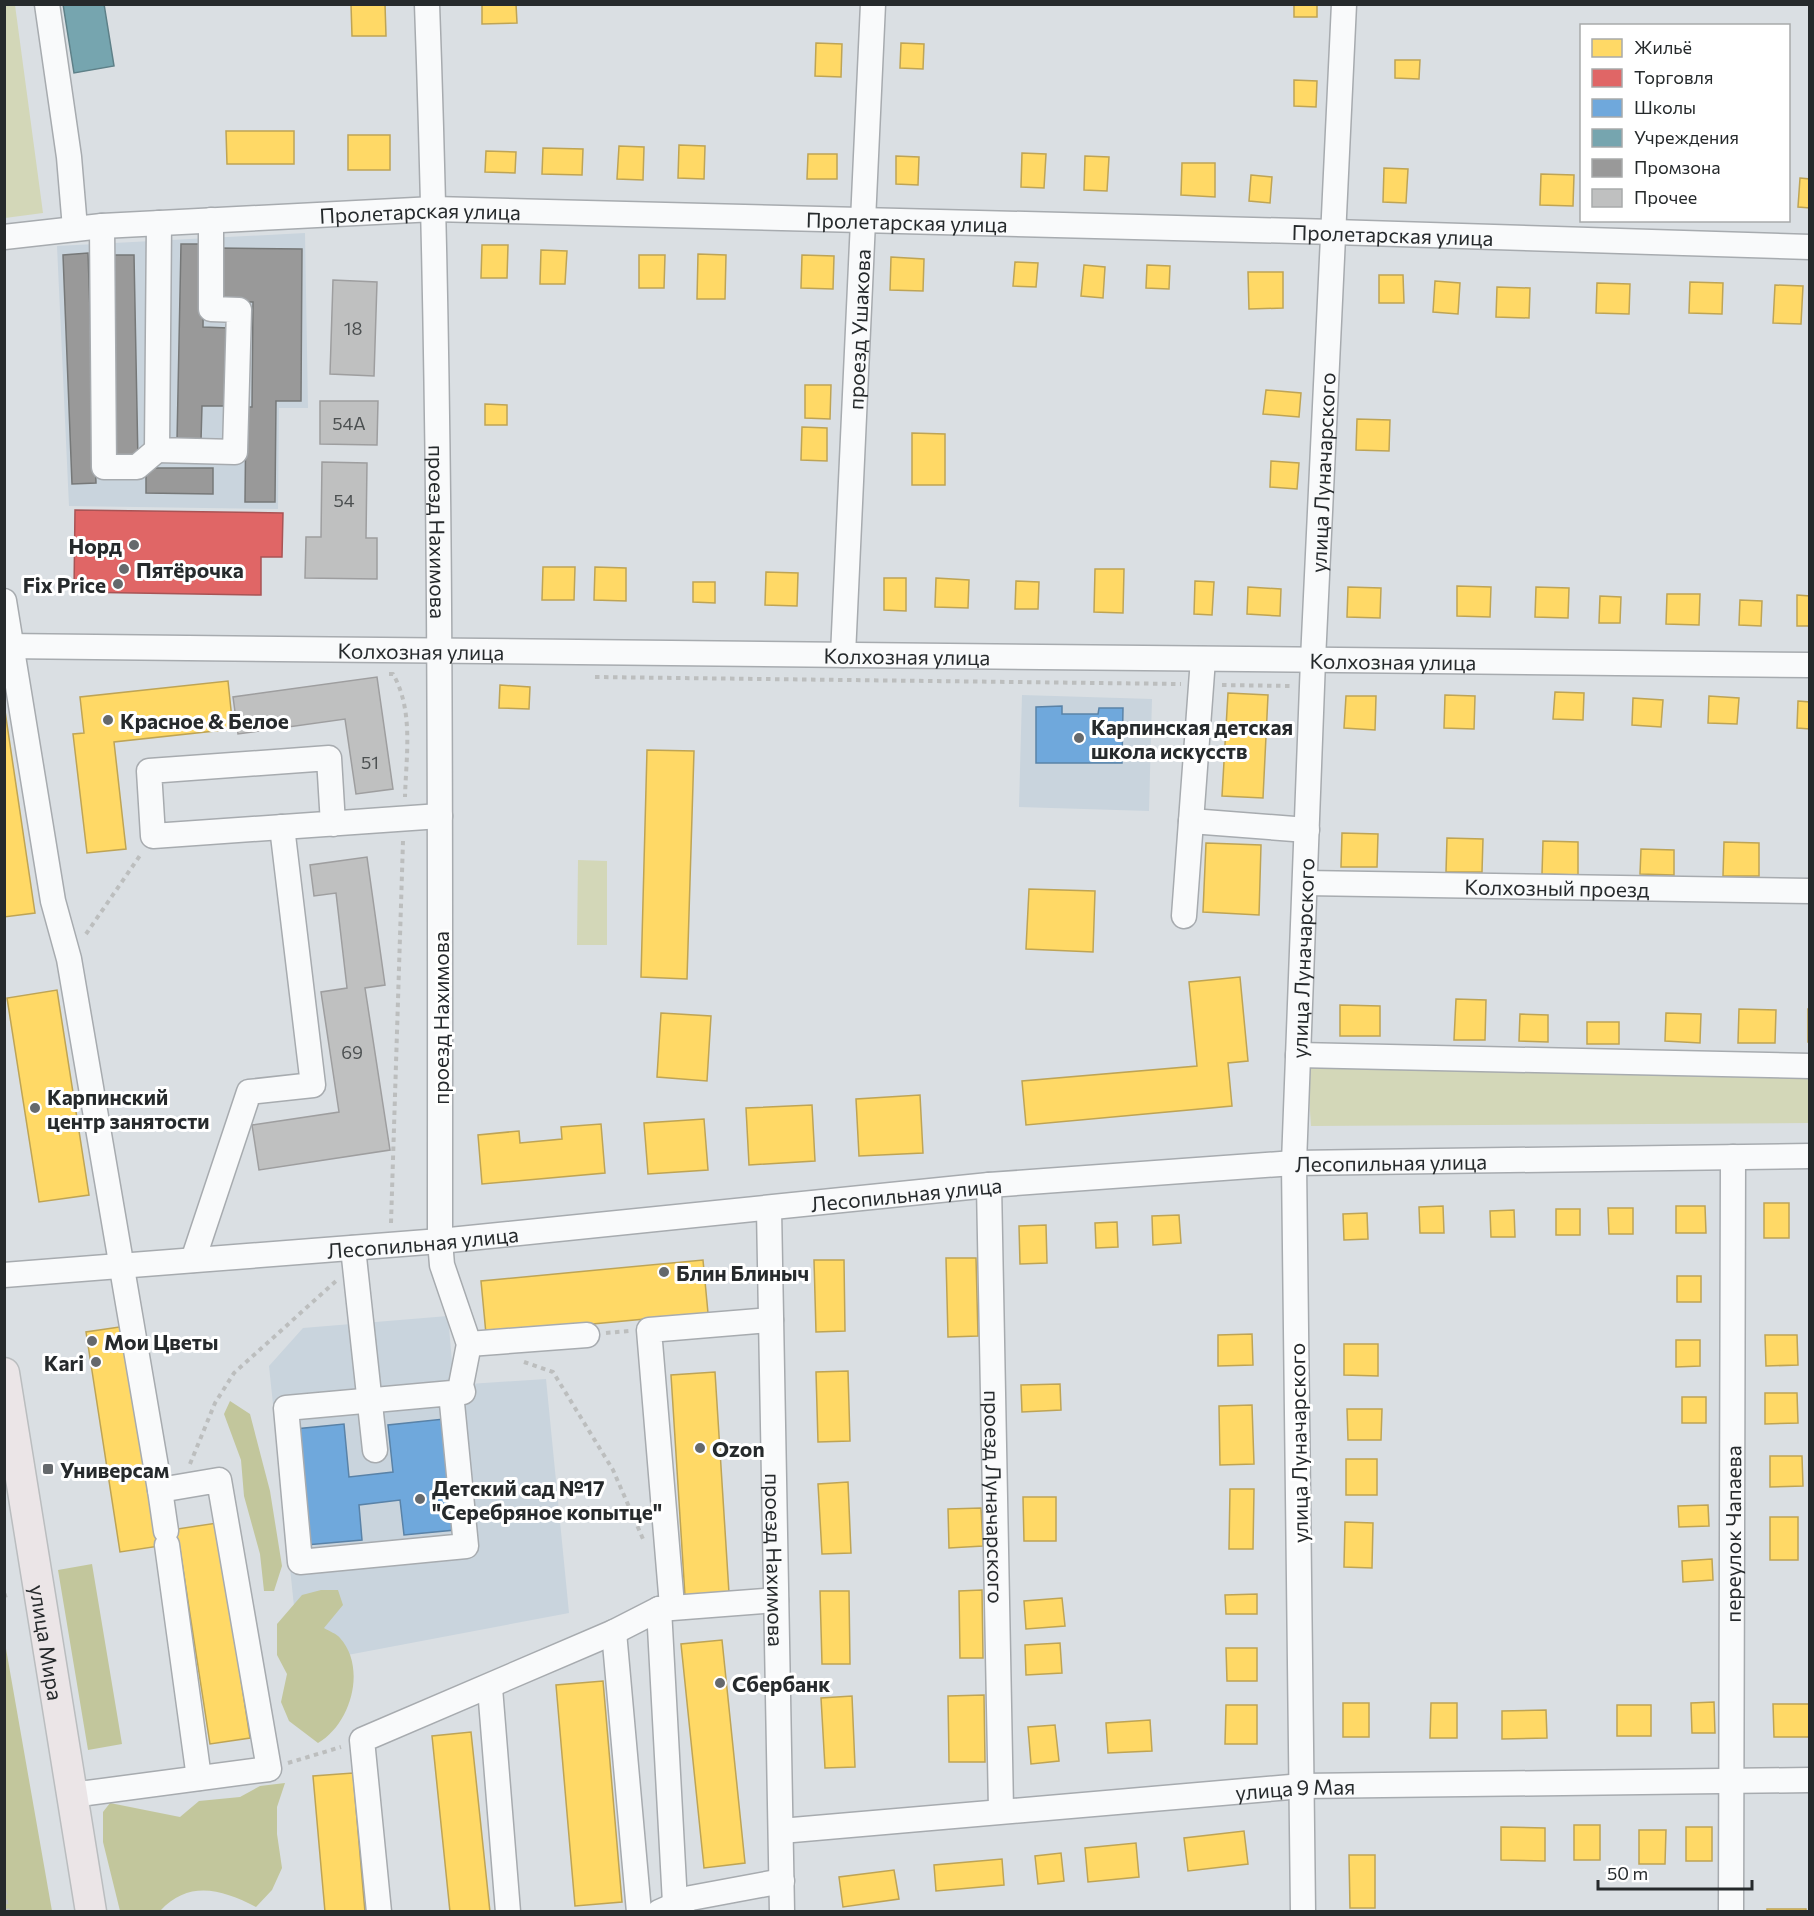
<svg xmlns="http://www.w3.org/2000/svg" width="1814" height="1916" viewBox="0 0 1814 1916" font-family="Commissioner,sans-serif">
<rect width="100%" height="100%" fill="#dadfe3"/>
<path fill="#c9d4dd" d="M305 233 308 408H279L278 509 69 506 57 246Z
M1022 695 1152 699 1149 811 1019 807Z
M448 1316 454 1385 546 1379 569 1613 300 1664 269 1366 303 1328Z"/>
<path fill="#d3d7b8" d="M4 5H15L43 213 5 218Z
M578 860 607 861V945H577Z
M1307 1065 1809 1073V1123L1311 1126Z"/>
<path fill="#c2c69c" d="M230 1401 250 1414 270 1491 282 1566 274 1591H264L260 1554 244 1496 241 1460 224 1414Z
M92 1564 122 1744 88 1750 58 1570Z
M321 1590H338L343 1605 324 1628C329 1631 337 1634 340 1638 367 1668 351 1724 318 1743L289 1721 281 1702 287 1674 277 1655V1624L302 1595Z
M4 1643H5L52 1911H5Z
M285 1783 277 1807V1834L282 1868 272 1890 256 1907C221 1889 189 1880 160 1911H120L103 1842V1812L110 1803 180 1817 199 1801 240 1797 260 1786Z"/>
<path fill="#ffd966" stroke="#bea455" stroke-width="1.5" d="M351 4H385L386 36H352Z
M482 4H516L517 23 482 24Z
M1294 4H1317V17H1294Z
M816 43 842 44 841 77 815 76Z
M901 43 924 44 923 69 900 68Z
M1395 60H1420L1419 79 1395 78Z
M1294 80 1317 81 1316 107 1294 106Z
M226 131H294V164H227Z
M348 135H390V170H348Z
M679 145 705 146 704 179 678 178Z
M619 146 644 147 643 180 617 179Z
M543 148 583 149 582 175 542 174Z
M486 151 516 152 515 173 485 172Z
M1022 153 1046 154 1044 188 1021 187Z
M808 154H837V179H807Z
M896 156 919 157 918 185 896 184Z
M1085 156 1109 157 1107 191 1084 190Z
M1182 163H1215V197L1181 195Z
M1384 168 1408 169 1406 203 1383 202Z
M1541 174 1574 175 1573 206 1540 205Z
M1251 175 1272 177 1270 203 1249 201Z
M1800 178 1810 179V208L1798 207Z
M482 245H508L507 278H481Z
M541 250 567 251 565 284H540Z
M698 254 726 255 725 299H697Z
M639 255H665L664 288H639Z
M802 255 834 256 833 289 801 288Z
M891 257 924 259 923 291 890 290Z
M1015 262 1038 263 1036 287 1013 286Z
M1084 265 1105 267 1103 298 1081 296Z
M1147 265 1170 266 1169 289 1146 288Z
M1248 272H1283V308L1249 309Z
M1379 275H1403L1404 303H1379Z
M1435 281 1460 283 1458 314 1433 312Z
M1690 282 1723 283 1722 314 1689 313Z
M1597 283 1630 284 1629 314 1596 313Z
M1775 285 1803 286 1801 324 1773 323Z
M1497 287 1530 288 1529 318 1496 317Z
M805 385H831L830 419 805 418Z
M1266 390 1301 393 1299 417 1263 414Z
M485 404 507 405V425H485Z
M1357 419 1390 420 1389 451 1356 450Z
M802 427 827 428V461L801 460Z
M912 433 945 434V485H912Z
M1271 461 1299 463 1297 489 1270 487Z
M543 567H575L574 600H542Z
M595 567 626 568V601L594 600Z
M1095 569H1124L1123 613 1094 612Z
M766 572 798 573 797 606 765 605Z
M884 578H906V611L884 610Z
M936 578 969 580 968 608 935 607Z
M1016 581 1039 582 1038 609H1015Z
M1195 581 1214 582 1212 615 1194 614Z
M693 582H715V603L693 602Z
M1457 586 1491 587 1490 617 1457 616Z
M1248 587 1281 589 1280 616 1247 614Z
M1348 587 1381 588 1380 618 1347 617Z
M1536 587 1569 588 1568 618 1535 617Z
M1667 594H1700L1699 625 1666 624Z
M1797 595 1810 596V626H1797Z
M1600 596 1621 597 1620 623H1599Z
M1740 600 1762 601 1761 626 1739 625Z
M228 681 233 729 114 742 126 849 87 853 73 734 84 733 80 697Z
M500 685 530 687 529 709 499 708Z
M1555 692 1584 693 1583 720 1553 719Z
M1228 693 1268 695 1263 798 1222 796Z
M1445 695 1475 696 1474 729 1444 728Z
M1346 696H1376L1375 730 1344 728Z
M1709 696 1739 698 1737 724 1708 723Z
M1633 698 1663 700 1661 727 1632 725Z
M1798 701 1810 702V729L1797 728Z
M4 704 35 913 4 917Z
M647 750 694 751 687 979 641 977Z
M1342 833 1378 834 1377 867H1341Z
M1447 838 1483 839 1482 872H1446Z
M1543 841 1578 842V875L1542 874Z
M1724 842 1759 843V876H1723Z
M1206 843 1261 845 1259 915 1203 912Z
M1641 849 1674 850V875L1640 874Z
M1029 889 1095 891 1093 952 1026 949Z
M1240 977 1248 1061 1228 1063 1232 1106 1026 1125 1022 1081 1197 1066 1189 982Z
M57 990 89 1195 39 1202 7 998Z
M1456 999 1486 1000 1485 1040H1454Z
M1340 1005 1380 1006V1036H1340Z
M1739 1009 1776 1010 1775 1043H1738Z
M1808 1009H1810V1042H1808Z
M661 1013 711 1016 707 1081 657 1077Z
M1666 1013 1701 1014 1700 1043 1665 1041Z
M1520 1014 1548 1015V1042L1519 1041Z
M1587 1022H1619V1044H1587Z
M920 1095 923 1153 859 1156 856 1099Z
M812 1105 815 1161 749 1165 746 1108Z
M704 1119 708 1170 648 1174 644 1123Z
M601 1124 605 1173 482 1184 478 1135 519 1131 520 1143 562 1139 561 1127Z
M1764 1203H1789V1238H1764Z
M1443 1206 1444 1233H1420L1419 1207Z
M1676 1206H1705L1706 1233H1676Z
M1608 1208H1633V1234H1609Z
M1556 1209H1580V1235H1556Z
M1514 1210 1515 1237H1491L1490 1211Z
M1367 1213 1368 1239 1344 1240 1343 1214Z
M1179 1215 1181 1243 1153 1245 1152 1216Z
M1117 1222 1118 1247 1096 1248 1095 1223Z
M1046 1225 1047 1263 1020 1264 1019 1226Z
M946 1258H976L978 1336 948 1337Z
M703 1260 708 1313 486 1334 481 1281Z
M814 1260H844L845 1331 816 1332Z
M1677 1276H1701V1302H1677Z
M126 1326 158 1532 217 1523 250 1738 210 1744 179 1543 120 1552 86 1332Z
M1252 1334 1253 1365 1218 1366V1335Z
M1765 1335H1797L1798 1365 1766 1366Z
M1676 1340H1700V1366L1676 1367Z
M1344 1344H1378V1376L1344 1375Z
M848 1371 850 1441 818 1442 816 1372Z
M715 1372 729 1593 685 1596 671 1375Z
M1060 1384 1061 1410 1022 1412 1021 1385Z
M1765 1393H1797L1798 1423 1765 1424Z
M1682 1397H1706V1423H1682Z
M1252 1405 1254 1464 1220 1465 1219 1406Z
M1347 1409H1382L1381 1440H1348Z
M1770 1456H1802L1803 1486 1770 1487Z
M1346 1459H1377V1495H1346Z
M848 1482 851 1553 822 1554 818 1484Z
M1230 1489H1254L1253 1549H1229Z
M1023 1497H1056V1541H1024Z
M1708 1505 1709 1526 1679 1527 1678 1506Z
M981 1508 983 1546 949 1548 948 1509Z
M1770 1517H1798V1560H1770Z
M1345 1522 1373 1523 1372 1568 1344 1567Z
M1712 1559 1713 1580 1683 1582 1682 1561Z
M982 1590 983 1658H960L959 1591Z
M820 1591H849L850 1664H822Z
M1257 1594V1614H1226L1225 1595Z
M1062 1598 1065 1626 1026 1629 1024 1601Z
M722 1640 745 1863 704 1868 681 1644Z
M1060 1643 1062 1673 1026 1675 1025 1645Z
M1226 1648H1257V1681H1227Z
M603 1681 622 1902 575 1906 556 1685Z
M984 1695 985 1762H949L948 1696Z
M852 1696 855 1767 825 1768 821 1698Z
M1714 1702 1715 1733H1692L1691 1703Z
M1343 1703H1369V1737H1343Z
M1431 1703H1457V1738H1430Z
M1773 1704H1810V1737H1774Z
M1226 1705H1257V1744H1225Z
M1617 1705H1651V1736H1617Z
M1546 1710 1547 1738 1502 1739V1711Z
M1150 1720 1152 1751 1108 1753 1106 1723Z
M1055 1725 1059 1761 1031 1764 1028 1727Z
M471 1732 490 1912H450L432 1736Z
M353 1773 365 1912H325L313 1776Z
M1574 1825H1600V1860H1574Z
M1501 1827 1545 1828V1861L1501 1860Z
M1686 1827H1712V1861H1686Z
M1639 1830H1666L1665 1864H1639Z
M1244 1831 1248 1864 1188 1871 1184 1838Z
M1136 1843 1139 1877 1088 1882 1085 1848Z
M1061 1853 1064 1881 1038 1884 1035 1856Z
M1349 1855H1375V1908H1350Z
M1002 1859 1004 1885 936 1891 934 1865Z
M894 1870 899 1899 843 1907 839 1877Z
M1767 1909H1806V1912H1767Z"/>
<path fill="#e06666" stroke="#a85455" stroke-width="1.5" d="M75 510 283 513 282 557H261V595L74 592Z"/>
<path fill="#6fa8dc" stroke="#5982a7" stroke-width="1.5" d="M1062 706V714H1098L1099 708H1123L1122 763H1036V707Z
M444 1419 455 1530 404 1535 400 1500 359 1505 362 1540 306 1545 295 1429 344 1424 349 1477 393 1472 388 1425Z"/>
<path fill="#76a5af" stroke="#5e8088" stroke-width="1.5" d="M63 4H104L114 66 74 73Z"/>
<path fill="#999" stroke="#767878" stroke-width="1.5" d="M181 244H204L203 327 228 328 226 406H202L201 441H177Z
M217 248 302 249 301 401H276L275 502H245L246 407H252L253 302H217Z
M88 253 96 483 72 484 63 255Z
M112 255H134L138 462H116Z
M146 468H213V494L146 493Z"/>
<path fill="#bfc0c0" stroke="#9e9e9f" stroke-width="1.5" d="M333 280 377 282 374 376 330 374Z
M320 401H378L377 445 320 444Z
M322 462 367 463 366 538H377V579L305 578 306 537H321Z
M377 677 393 789 356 794 345 719 238 734 233 697Z
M367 857 385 985 365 988 390 1150 259 1170 252 1125 339 1112 321 992 347 988 336 893 314 896 310 865Z"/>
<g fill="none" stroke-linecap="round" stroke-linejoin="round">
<g stroke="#a7abaf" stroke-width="27">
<g id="minor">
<path d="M47 4 69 157 75 228"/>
<path id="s1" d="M427 4C442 416 440 828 440 1241L442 1265 469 1344 461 1385 463 1392 286 1408 300 1562 466 1546 451 1393"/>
<path d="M159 223 157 450 235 452 239 310 211 309V220"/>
<path d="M102 226 104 467H137L157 450"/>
<path id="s2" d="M4 237 102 226 434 209 1334 232 1810 247"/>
<path d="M4 601 53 901 69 959 160 1490 219 1480 269 1769 72 1795"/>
<path id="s3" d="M4 646 1810 665"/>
<path id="s4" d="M843 655 873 4"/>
<path d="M1191 821 1307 830"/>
<path d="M333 824 329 758 149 771 153 836 440 816"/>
<path id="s5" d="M1305 883 1810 891"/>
<path d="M1184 916 1203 659"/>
<path d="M1298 1055 1810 1066"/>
<path id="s6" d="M989 1185 1001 1810"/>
<path id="s7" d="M769 1209 782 1912"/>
<path d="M353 1248 375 1450"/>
<path d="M193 1260 249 1092 313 1085 282 827"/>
<path id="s8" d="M4 1275 440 1241 989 1185 1294 1163 1810 1156"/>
<path d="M469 1344 587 1335"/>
<path d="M160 1490 166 1531"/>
<path d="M167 1545 199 1778"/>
<path d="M672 1606 649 1330 771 1320"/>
<path d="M659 1609 675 1903"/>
<path d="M614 1632 639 1912"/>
<path d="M490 1688 508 1912"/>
<path id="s9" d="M781 1831 1302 1786 1810 1780"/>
<path d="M379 1912 362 1740 614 1632 659 1609 776 1600"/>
<path d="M659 1912 691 1898 782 1881"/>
<path id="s10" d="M1303 1912 1294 1163 1313 660 1344 4"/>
<path id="s11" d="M1731 1912 1733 1157"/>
</g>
</g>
<g stroke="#babdbf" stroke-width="33">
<g id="major">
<path id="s12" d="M4 1373 91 1912"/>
</g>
</g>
<path stroke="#bcbebe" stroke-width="4" stroke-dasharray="4.5 4.5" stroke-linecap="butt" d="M389 674H393C414 711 406 756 405 797
M595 677 1181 684
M1222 685 1292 686
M86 934 141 854
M391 1223 403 841
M606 1333 629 1331
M524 1362 553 1372 613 1470 643 1539
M190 1464 215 1403 234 1373 336 1281
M4 1596 7 1595
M288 1763 341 1747
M4 1891 8 1912"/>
<use href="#minor" stroke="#f9fafb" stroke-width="24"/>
<use href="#major" stroke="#ebe5e7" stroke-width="30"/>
</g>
<g fill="#65696c" stroke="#fff" stroke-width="2">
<circle cx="134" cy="545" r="6"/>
<circle cx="124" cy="569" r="6"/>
<circle cx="118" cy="584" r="6"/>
<circle cx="108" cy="720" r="6"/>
<circle cx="1079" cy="738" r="6"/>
<circle cx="35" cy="1108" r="6"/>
<circle cx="664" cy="1272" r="6"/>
<circle cx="92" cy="1341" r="6"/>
<circle cx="96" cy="1362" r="6"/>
<circle cx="700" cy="1448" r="6"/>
<rect x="42" y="1463" width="12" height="12" rx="3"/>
<circle cx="420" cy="1499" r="6"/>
<circle cx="720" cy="1683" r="6"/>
</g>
<g text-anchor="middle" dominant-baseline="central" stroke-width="6" stroke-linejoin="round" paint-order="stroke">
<g font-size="18" fill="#4c5051">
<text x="353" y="328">18</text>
<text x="349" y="423">54А</text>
<text x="344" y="500">54</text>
<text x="370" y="762">51</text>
<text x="352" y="1052">69</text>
</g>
<g font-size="21" fill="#262a2c" stroke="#fff">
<text stroke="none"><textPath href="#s2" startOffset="417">Пролетарская улица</textPath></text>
<text stroke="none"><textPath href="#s2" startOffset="904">Пролетарская улица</textPath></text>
<text stroke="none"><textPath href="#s2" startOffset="1390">Пролетарская улица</textPath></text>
<text stroke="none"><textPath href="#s4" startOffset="326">проезд Ушакова</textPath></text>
<text stroke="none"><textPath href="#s10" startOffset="1440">улица Луначарского</textPath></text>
<text stroke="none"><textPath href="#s1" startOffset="528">проезд Нахимова</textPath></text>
<text stroke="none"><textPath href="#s3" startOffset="417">Колхозная улица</textPath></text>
<text stroke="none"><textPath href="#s3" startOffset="903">Колхозная улица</textPath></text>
<text stroke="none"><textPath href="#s3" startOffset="1389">Колхозная улица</textPath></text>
<text stroke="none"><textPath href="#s5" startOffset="252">Колхозный проезд</textPath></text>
<text stroke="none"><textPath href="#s10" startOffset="954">улица Луначарского</textPath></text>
<text transform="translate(440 1018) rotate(-90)">проезд Нахимова</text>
<text stroke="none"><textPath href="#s8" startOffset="1392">Лесопильная улица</textPath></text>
<text stroke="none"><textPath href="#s8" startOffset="906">Лесопильная улица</textPath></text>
<text stroke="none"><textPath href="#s8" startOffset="420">Лесопильная улица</textPath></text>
<text transform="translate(1298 1443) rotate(-91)">улица Луначарского</text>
<text stroke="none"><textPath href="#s6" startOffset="312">проезд Луначарского</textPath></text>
<text stroke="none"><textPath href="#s11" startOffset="378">переулок Чапаева</textPath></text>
<text stroke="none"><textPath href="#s7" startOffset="351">проезд Нахимова</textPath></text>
<text stroke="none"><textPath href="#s12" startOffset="273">улица Мира</textPath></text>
<text stroke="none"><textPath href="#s9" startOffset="516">улица 9 Мая</textPath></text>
</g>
<g font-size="21" font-weight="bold" fill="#262a2c" stroke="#fff" text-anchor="start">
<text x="122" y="545" text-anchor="end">Норд</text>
<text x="136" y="569">Пятёрочка</text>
<text x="106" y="584" text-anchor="end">Fix Price</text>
<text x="120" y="720">Красное &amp; Белое</text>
<text x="1091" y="726">Карпинская детская<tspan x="1091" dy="24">школа искусств</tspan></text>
<text x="47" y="1096">Карпинский<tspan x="47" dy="24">центр занятости</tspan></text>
<text x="676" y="1272">Блин Блиныч</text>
<text x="104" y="1341">Мои Цветы</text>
<text x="84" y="1362" text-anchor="end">Kari</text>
<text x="712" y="1448">Ozon</text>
<text x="60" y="1469">Универсам</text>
<text x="432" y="1487">Детский сад №17<tspan x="432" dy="24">"Серебряное копытце"</tspan></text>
<text x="732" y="1683">Сбербанк</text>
</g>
</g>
<rect width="1814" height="1916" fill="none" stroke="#262a2c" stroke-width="12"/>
<rect x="1580" y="24" width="210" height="198" fill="#ffffff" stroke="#a8aaab" stroke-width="1.5"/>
<rect x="1592" y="39" width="30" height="18" fill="#ffd966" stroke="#a8aaab" stroke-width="1.5"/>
<text x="1634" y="54" font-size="18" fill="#262a2c">Жильё</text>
<rect x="1592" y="69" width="30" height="18" fill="#e06666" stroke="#a8aaab" stroke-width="1.5"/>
<text x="1634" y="84" font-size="18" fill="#262a2c">Торговля</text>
<rect x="1592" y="99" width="30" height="18" fill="#6fa8dc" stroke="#a8aaab" stroke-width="1.5"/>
<text x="1634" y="114" font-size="18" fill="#262a2c">Школы</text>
<rect x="1592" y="129" width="30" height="18" fill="#76a5af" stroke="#a8aaab" stroke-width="1.5"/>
<text x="1634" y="144" font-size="18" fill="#262a2c">Учреждения</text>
<rect x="1592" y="159" width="30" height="18" fill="#999999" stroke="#a8aaab" stroke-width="1.5"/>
<text x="1634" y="174" font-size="18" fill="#262a2c">Промзона</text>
<rect x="1592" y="189" width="30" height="18" fill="#bfc0c0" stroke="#a8aaab" stroke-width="1.5"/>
<text x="1634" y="204" font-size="18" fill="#262a2c">Прочее</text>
<path d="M1598 1880v9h154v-9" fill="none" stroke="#262a2c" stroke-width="3"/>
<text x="1607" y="1880" font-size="18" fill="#262a2c" stroke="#ffffff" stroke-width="4.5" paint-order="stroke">50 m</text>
</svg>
